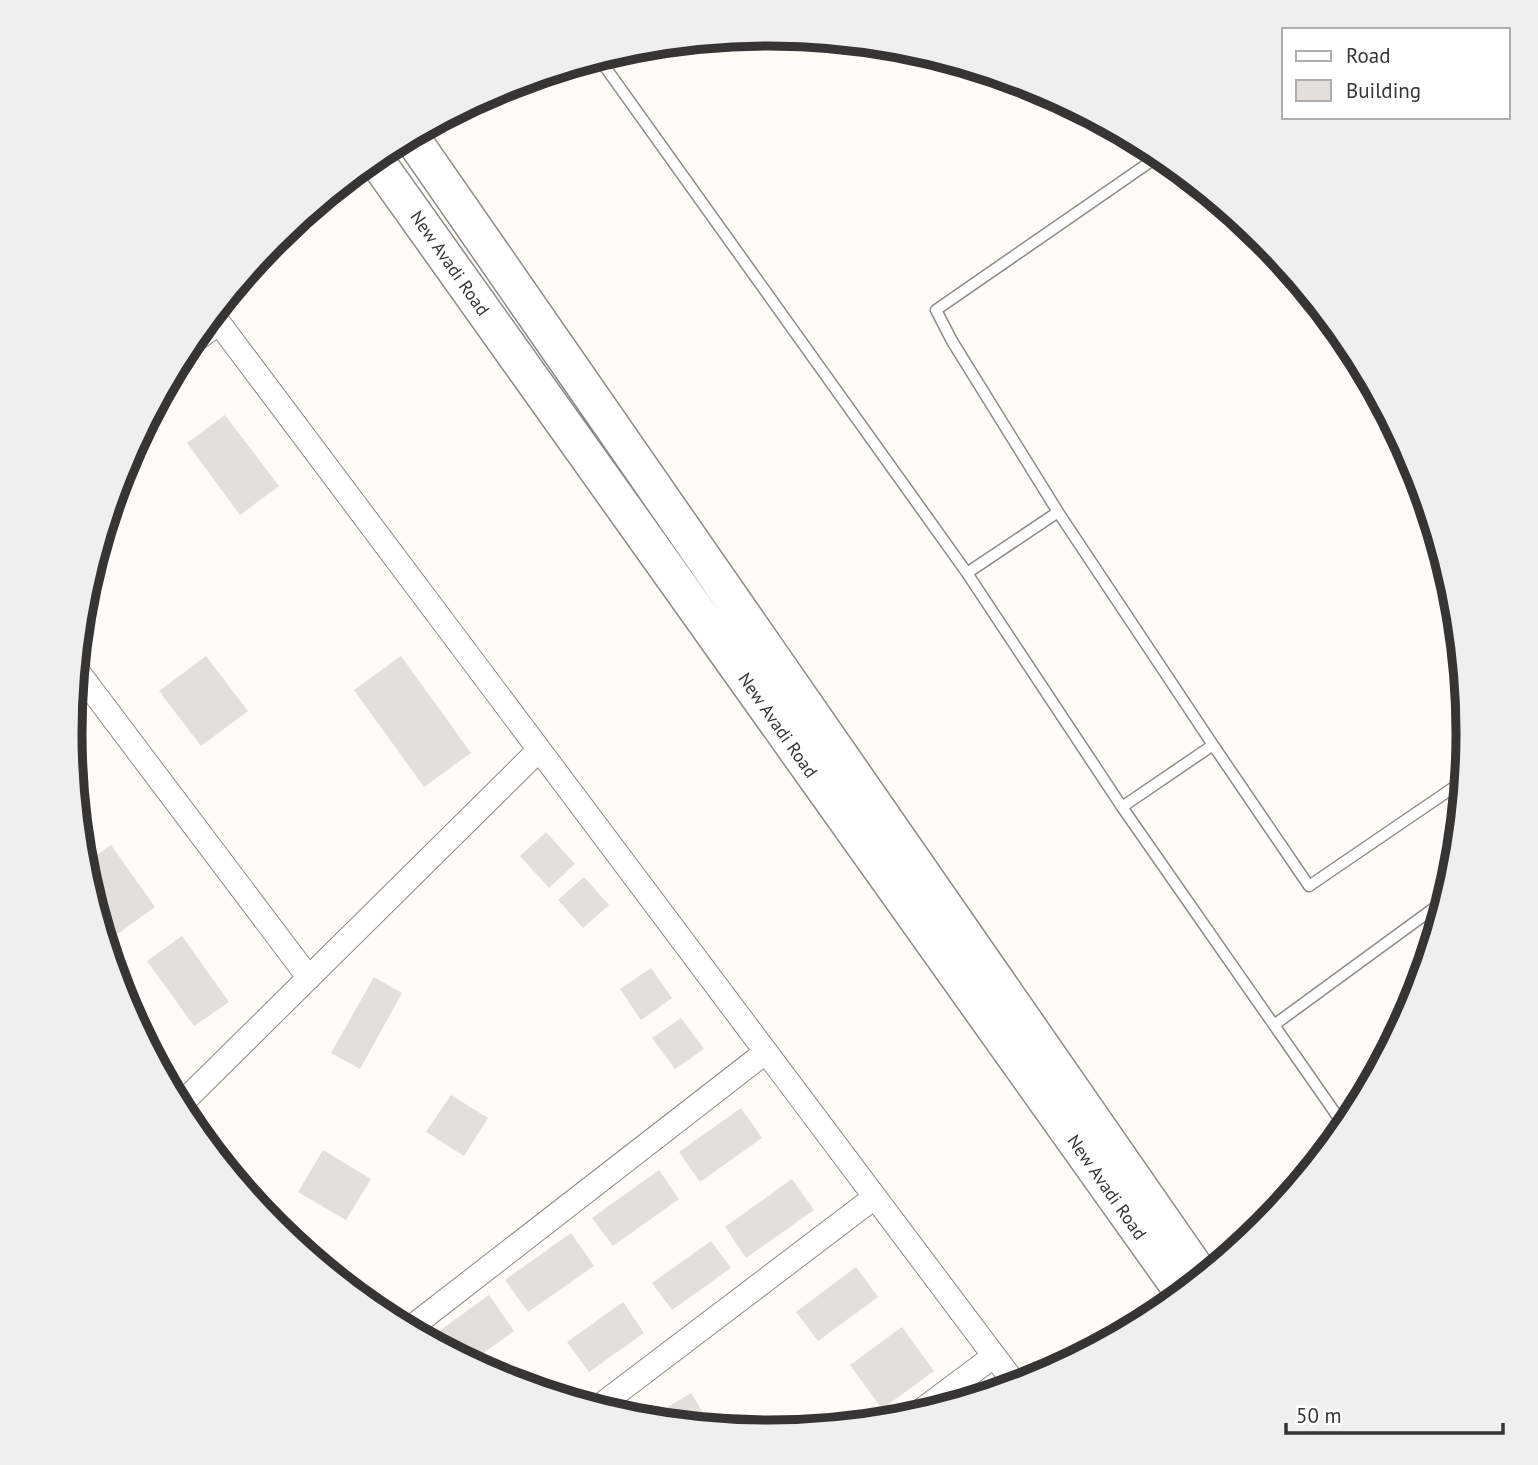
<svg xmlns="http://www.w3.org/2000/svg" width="1538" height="1465" viewBox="0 0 1538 1465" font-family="'PT Sans',sans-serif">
<rect width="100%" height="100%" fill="#fffbf7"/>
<path fill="#e5dfdb" d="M225 415 279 486 240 515 187 443Z
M206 656 248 711 201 746 159 691Z
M401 656 471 753 424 787 354 690Z
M546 832 575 864 549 888 520 856Z
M111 845 155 907 116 935 94 905 83 865Z
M584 877 609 905 583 928 558 900Z
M182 936 229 1002 194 1026 147 961Z
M651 968 672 998 641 1020 620 989Z
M374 977 402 993 360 1069 331 1053Z
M681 1018 704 1049 675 1069 652 1038Z
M451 1095 488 1118 464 1156 426 1132Z
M741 1108 762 1138 700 1182 679 1152Z
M323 1150 371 1179 346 1220 298 1192Z
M659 1170 679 1199 613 1246 592 1218Z
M792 1179 814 1210 746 1258 725 1227Z
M571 1233 594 1266 528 1312 505 1280Z
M711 1241 731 1268 672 1310 652 1283Z
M856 1267 878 1297 818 1341 796 1312Z
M489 1295 514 1331 471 1362 428 1339Z
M623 1302 644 1333 589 1372 567 1342Z
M902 1327 934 1371 882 1409 850 1365Z
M530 1376 541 1391 519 1384Z
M691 1393 710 1424 708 1426 646 1420Z"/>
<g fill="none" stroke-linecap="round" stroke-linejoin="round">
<g stroke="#8f8a86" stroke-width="13">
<path id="lane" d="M598 57 967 573 1122 807 1345 1127
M967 573 1058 512
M1213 745 1309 886 1463 781
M1122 807 1213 745 1058 512 952 341 936 310 1150 162
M1274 1025 1445 900"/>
</g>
<g stroke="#8f8a86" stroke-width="25">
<path id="street" d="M186 347 219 323 1016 1385
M76 669 309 978
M179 1106 539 750
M409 1329 766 1052
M597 1408 875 1197
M915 1415 994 1356"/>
</g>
<g stroke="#8f8a86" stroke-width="38">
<path id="primary" d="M410 135 1202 1277
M374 157 1183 1293"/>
</g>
<use href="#lane" stroke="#fff" stroke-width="10"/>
<use href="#street" stroke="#fff" stroke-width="23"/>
<use href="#primary" stroke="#fff" stroke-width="35"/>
</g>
<g text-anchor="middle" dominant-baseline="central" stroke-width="6" stroke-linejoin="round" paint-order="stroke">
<g font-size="18" fill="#373533" stroke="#fff">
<text transform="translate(450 263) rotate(55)">New Avadi Road</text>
<text transform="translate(778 725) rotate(55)">New Avadi Road</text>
<text transform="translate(1107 1187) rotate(55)">New Avadi Road</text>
</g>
</g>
<path d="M0 0H1538V1465H0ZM82 733a687 687 0 1 1 1374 0a687 687 0 1 1-1374 0Z" fill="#efefef" fill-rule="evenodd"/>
<path fill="none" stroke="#373533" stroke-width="9" d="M82 733a687 687 0 1 1 1374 0a687 687 0 1 1-1374 0Z"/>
<rect x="1282" y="28" width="228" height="91" fill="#ffffff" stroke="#afaead" stroke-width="2"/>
<rect x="1296" y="51" width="35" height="10" fill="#ffffff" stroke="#afaead" stroke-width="2"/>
<text x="1346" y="63" font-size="21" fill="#373533">Road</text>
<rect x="1296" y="80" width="35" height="21" fill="#e5dfdb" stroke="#afaead" stroke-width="2"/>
<text x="1346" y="98" font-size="21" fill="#373533">Building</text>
<path d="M1286 1423v10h217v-10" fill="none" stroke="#373533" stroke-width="3.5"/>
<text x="1296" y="1423" font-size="21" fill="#373533" stroke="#ffffff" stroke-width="5" paint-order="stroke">50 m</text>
</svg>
